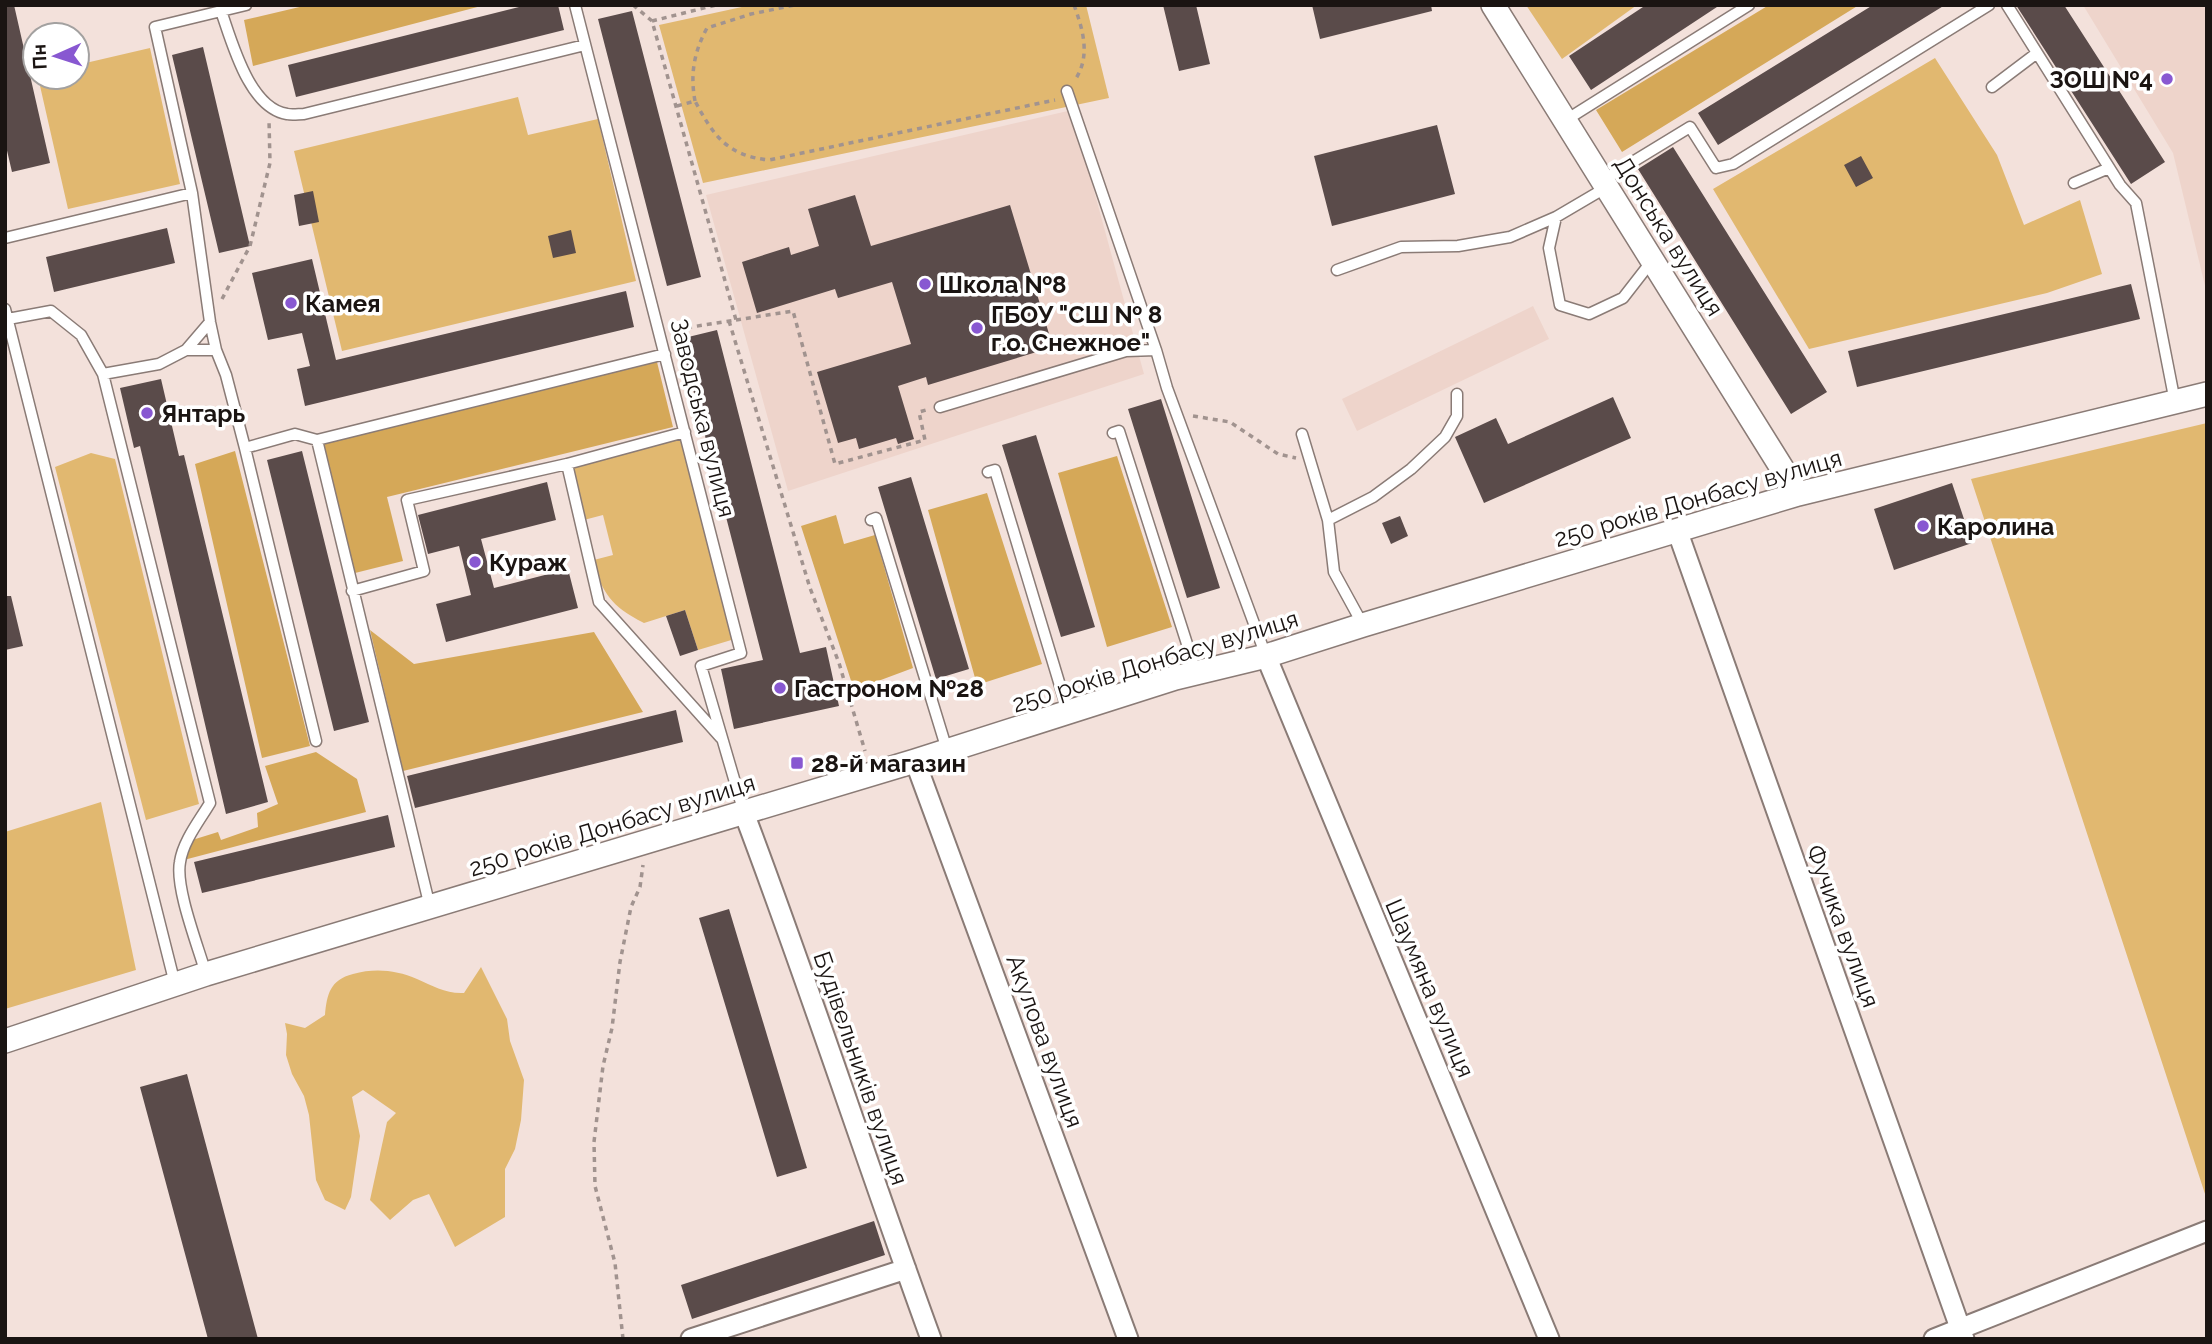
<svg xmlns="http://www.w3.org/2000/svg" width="2212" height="1344" viewBox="0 0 2212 1344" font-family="Raleway,sans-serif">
<rect width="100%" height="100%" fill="#f3e1db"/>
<path fill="#eed4cb" d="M2083 5H2207V294L2173 153Z
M1072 110 1144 374 788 491 706 195Z
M1533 306 1549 339 1357 431 1342 399Z"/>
<path fill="#e1b870" d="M751 5H1086L1109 98 703 183 659 25Z
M1526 5H1637L1562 59Z
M150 48 180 184 68 209 38 77H77V65Z
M1935 58 1997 155 2024 225 2080 200 2102 274 2047 293 1809 349 1713 189Z
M518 97 528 135 598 119 636 281 342 351 294 151Z
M2207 423V1200L1971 479Z
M685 432 738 638 698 650 685 610 644 623C609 605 606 595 590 561L613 555 603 515 580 521 567 464Z
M91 453 115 459 199 804 146 820 55 467Z
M101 802 136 970 5 1009V832Z
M481 967 507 1019 510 1041 524 1080 521 1120 515 1149 505 1169V1217L455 1247 429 1194 413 1200 390 1220 370 1200 387 1122 396 1113 363 1090 352 1097 360 1136 351 1197 345 1210 325 1200 316 1180 309 1115 304 1096 292 1074 286 1055 287 1034 285 1023 305 1028 325 1015C327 994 330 980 353 974 375 968 396 970 417 979 433 986 446 994 464 993Z"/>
<path fill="#d5a858" d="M308 5H485L253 66 244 20Z
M1769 5H1859L1622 152 1596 110Z
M657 362 673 427 387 497 403 561 355 573 323 444Z
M235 451 310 746 262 758 195 464Z
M1117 456 1172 627 1107 647 1058 473Z
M987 493 1042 664 977 685 928 510Z
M836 515 844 544 875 535 913 668 854 690 801 526Z
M370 630 414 664 594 632 643 712 403 771Z
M316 752 357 779 366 812 180 861 189 841 218 832 221 840 258 827 257 813 278 804 265 766Z"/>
<path fill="#5a4b4a" d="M5 5H14L50 163 12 172 5 142Z
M527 5H558L564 30 296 97 288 65Z
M1163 5H1196L1210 64 1179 71Z
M1312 5H1431L1432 11 1320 39Z
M1646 5H1720L1591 90 1569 56Z
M1873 5H1945L1718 145 1698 113Z
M2016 5H2064L2165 162 2131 184Z
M632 11 701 277 667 286 598 19Z
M203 47 250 246 219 253 172 55Z
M1437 125 1455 194 1332 226 1314 156Z
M1673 147 1827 392 1791 414 1638 169Z
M1861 156 1873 178 1856 187 1844 165Z
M313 191 319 222 299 226 294 195Z
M855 195 871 246 1010 205 1053 347 928 385 926 377 898 386 914 439 898 444 896 438 859 449 856 438 838 443 817 372 911 344 892 282 838 298 835 289 757 313 742 262 789 247 791 255 819 246 808 209Z
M167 228 175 263 54 292 46 257Z
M571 230 576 253 553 258 548 236Z
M312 259 336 360 626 291 634 327 305 406 297 369 310 366 302 333 268 340 252 273Z
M2131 284 2140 319 1857 387 1848 351Z
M717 330 800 653 826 647 839 706 734 729 721 669 763 660 680 339Z
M161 379 179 456 184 455 268 802 226 814 140 446 134 448 120 388Z
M1613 397 1631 438 1484 503 1455 437 1496 418 1508 444Z
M1161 399 1220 588 1187 598 1128 409Z
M1036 435 1095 627 1061 637 1002 445Z
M302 451 369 722 334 731 267 460Z
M911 477 969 669 936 679 878 487Z
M547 482 556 520 481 539 494 588 568 569 578 608 446 642 436 604 471 595 459 546 428 554 418 515Z
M1952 483 1972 543 1894 570 1874 509Z
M1400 516 1408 536 1391 544 1382 523Z
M5 596H11L23 646 5 650Z
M685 610 698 650 680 656 666 616Z
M676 710 683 742 415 808 407 776Z
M388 815 395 847 202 893 194 862Z
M729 909 807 1168 777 1177 699 918Z
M187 1074 258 1339H208L140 1087Z
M874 1221 885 1255 692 1319 681 1285Z"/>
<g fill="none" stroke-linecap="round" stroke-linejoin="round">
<g stroke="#8a7b76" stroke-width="13">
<path id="service" d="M575 5 741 653 701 666 744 813
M2007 5 2120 185 2136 203 2175 402
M221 11C232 42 249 108 287 114 292 115 299 114 304 114L585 45
M1992 87 2037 53
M1067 91 1156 350
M1566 120 1749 5
M1603 180 1690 127 1716 168 1733 164 1989 5
M2074 183 2109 168
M1556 217 1549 248 1560 305 1589 314 1623 298 1651 262
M5 238 192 193
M1337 270 1401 247 1458 246 1510 237 1556 217 1607 187
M5 309 175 984
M8 319 51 311 81 335 103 374 159 364 186 350H216L226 375 245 448 295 434 317 440 665 354
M186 350 210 322
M216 350 210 322 192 193 155 27 246 5
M103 374 210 803C200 820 183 841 180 862 175 888 198 946 206 974
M940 407 1126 351 1156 350 1167 388 1266 656
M1113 433 1119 431 1196 672
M1302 434 1328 520
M317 440 430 907
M245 448 316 741
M567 464 685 432
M988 472 995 470 1068 712
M871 520 876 518 947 750
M352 591 424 571 407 500 567 464 599 602 721 738
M1363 625 1334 572 1328 520 1373 497 1411 469 1445 437 1457 416V394"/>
</g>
<g stroke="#8a7b76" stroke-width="23">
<path id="minor" d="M1677 530 1964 1339
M1266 656 1549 1339
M915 761 1128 1339
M744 813C810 987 867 1164 931 1339
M691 1339 906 1269
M1934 1339 2207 1231"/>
</g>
<g stroke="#8a7b76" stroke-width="26">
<path id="tertiary" d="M1493 5 1798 494
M5 1041 206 974 915 761 1175 678 1266 656 1363 625 1798 494 2207 394"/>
</g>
<path stroke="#a1938f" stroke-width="3.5" stroke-dasharray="5 5" stroke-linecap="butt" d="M633 5 652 21 736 320 672 330
M1074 5C1083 30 1091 56 1075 80
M652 21 716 5
M695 101C690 74 694 52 707 28L751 14 795 5
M677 106 695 101C713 135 727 156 769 160L1055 100
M222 299 250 246 270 163 269 120
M736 320 793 311 835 464 925 440 919 412 926 410
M729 321 810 588 839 663 865 751
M1193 416 1230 422 1278 454 1296 458
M623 1339 615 1263 595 1186 594 1142 603 1066 612 1028 620 962 631 907 640 887 643 865"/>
<use href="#service" stroke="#fff" stroke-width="10"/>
<use href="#minor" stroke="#fff" stroke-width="19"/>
<use href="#tertiary" stroke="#fff" stroke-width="23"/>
</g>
<g fill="#8858d1" stroke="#fff" stroke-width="2.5">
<circle cx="2167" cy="79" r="7"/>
<circle cx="925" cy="284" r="7"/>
<circle cx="291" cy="303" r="7"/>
<circle cx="977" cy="328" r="7"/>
<circle cx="147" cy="413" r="7"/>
<circle cx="1923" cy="526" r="7"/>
<circle cx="475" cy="562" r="7"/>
<circle cx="780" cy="688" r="7"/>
<rect x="790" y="756" width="14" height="14" rx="3.5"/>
</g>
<g text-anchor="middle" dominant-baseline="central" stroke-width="7" stroke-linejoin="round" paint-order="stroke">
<g font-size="24" font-weight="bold" fill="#1a1412" stroke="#fff" text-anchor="start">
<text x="2153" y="79" text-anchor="end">ЗОШ №4</text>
<text x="939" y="284">Школа №8</text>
<text x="305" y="303">Камея</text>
<text x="991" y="314">ГБОУ "СШ № 8<tspan x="991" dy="28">г.о. Снежное"</tspan></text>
<text x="161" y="413">Янтарь</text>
<text x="1937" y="526">Каролина</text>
<text x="489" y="562">Кураж</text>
<text x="794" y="688">Гастроном №28</text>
<text x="811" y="763">28-й магазин</text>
</g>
<g font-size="24" fill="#1a1412" stroke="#fff">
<text transform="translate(1669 236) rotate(58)">Донська вулиця</text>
<text transform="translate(703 418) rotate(76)">Заводська вулиця</text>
<text transform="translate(1698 498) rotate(-16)">250 років Донбасу вулиця</text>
<text transform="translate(1155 661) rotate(-17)">250 років Донбасу вулиця</text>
<text transform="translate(612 825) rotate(-17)">250 років Донбасу вулиця</text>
<text transform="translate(1843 926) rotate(70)">Фучика вулиця</text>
<text transform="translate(1430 988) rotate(67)">Шаумяна вулиця</text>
<text transform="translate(1045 1041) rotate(70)">Акулова вулиця</text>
<text transform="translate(861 1068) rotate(71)">Будівельників вулиця</text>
</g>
</g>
<rect width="2212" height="1344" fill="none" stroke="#1a1412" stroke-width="14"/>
<g transform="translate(56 56) rotate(267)"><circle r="33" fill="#ffffff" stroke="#a3a1a0" stroke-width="2"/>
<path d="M0-5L12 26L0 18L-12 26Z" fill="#8858d1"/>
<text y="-10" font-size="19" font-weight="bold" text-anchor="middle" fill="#1a1412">Пн</text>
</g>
</svg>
